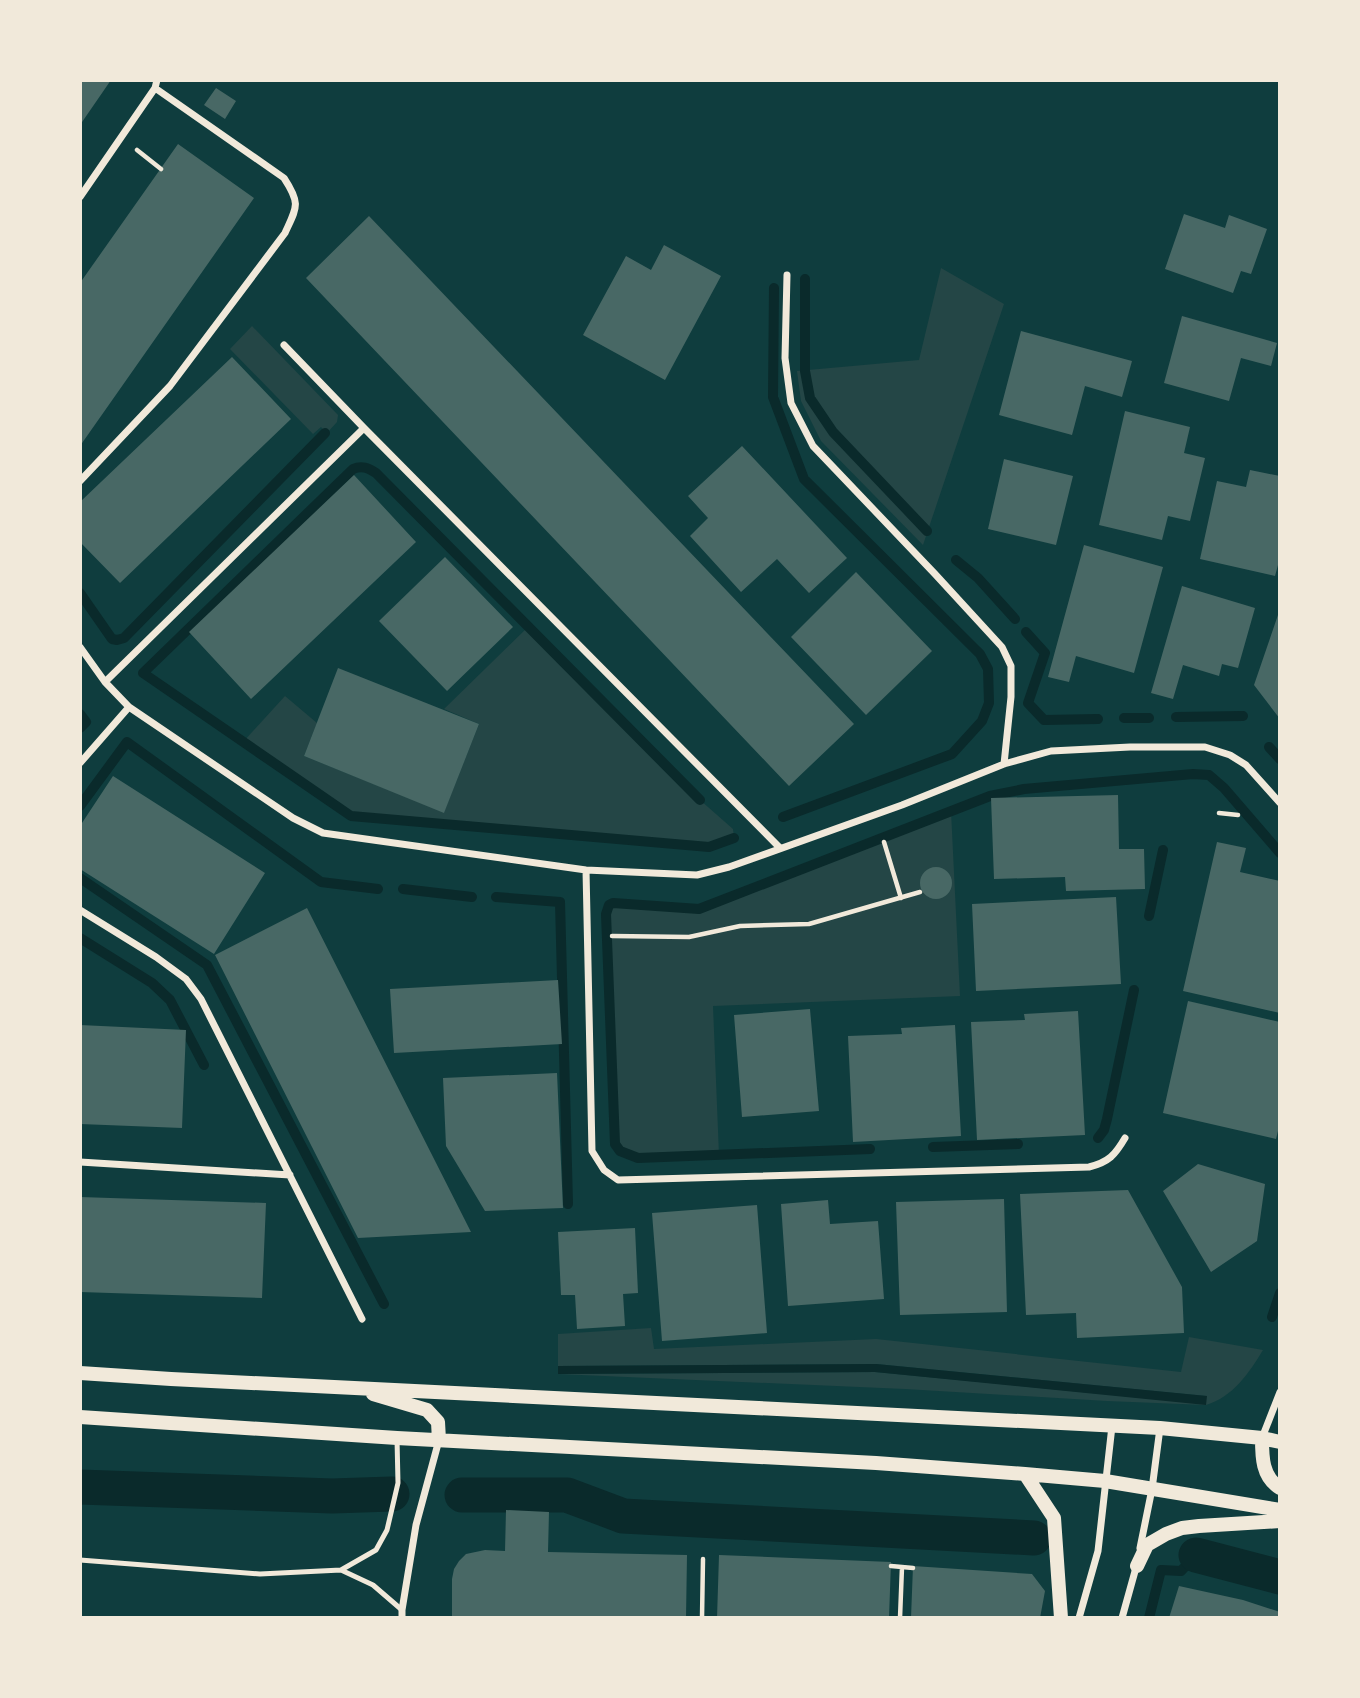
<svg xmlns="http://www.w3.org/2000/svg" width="1360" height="1698" viewBox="0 0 1360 1698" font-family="'Golos Text',sans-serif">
<rect width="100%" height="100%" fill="#0f3d3e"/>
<path fill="#244646" d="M941 268 1004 304 923 545 821 441 801 401 797 371 919 360Z
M252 326 338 415 337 422 327 433 321 427 313 434 230 349Z
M528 627 700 800 733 829 734 838 709 847 351 816 243 742 285 696 317 723 304 756 444 812 479 724 444 709Z
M951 811 960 996 713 1006 719 1155 638 1158 620 1151 615 1144 606 914 609 905 613 903 699 909Z
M651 1328 654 1349 876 1339 1181 1372 1189 1337 1263 1350C1249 1373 1233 1397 1206 1405L1107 1401 905 1389 558 1374 875 1372 1206 1404V1396L876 1364 558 1366V1334Z"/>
<path fill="#0a2a2b" d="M876 1364 1207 1396 1206 1405 875 1372 558 1374V1366Z"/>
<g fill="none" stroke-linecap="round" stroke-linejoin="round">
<path stroke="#0a2a2b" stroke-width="10" d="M805 279V371L810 398 833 432 927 531
M774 288 773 397 804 479 980 654 988 669 989 703 982 721 952 754 783 817
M956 560 978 578 1015 619
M80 593 112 639 117 640 124 638 325 433
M1026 632 1045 653 1028 703 1044 720 1098 719
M80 714 86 722 80 728
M1176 717 1243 716
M1124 718H1149
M1269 747 1280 759
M700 800 376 473C368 468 362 465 353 469L143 673 351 816 709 847 734 838
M80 806 127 742 321 882 378 889
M80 878 207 965 384 1304
M403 889 472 897
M496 897 560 902 568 1204
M1149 916 1163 850
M80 938 152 983 170 1000 204 1065
M1098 1138 1104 1130 1107 1119 1134 990
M933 1147 1018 1144
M870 1149 638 1158 620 1151 615 1144 606 914 609 905 613 903 699 909 990 796 1024 789 1193 774 1209 775 1224 788 1280 853
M1272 1317 1280 1293
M1149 1618 1161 1570 1181 1571 1196 1555"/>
<path stroke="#0a2a2b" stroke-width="35" d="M80 1487 332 1496 392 1494
M462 1495H567L623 1516 1034 1538
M1196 1555 1280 1577"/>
</g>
<path fill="#486865" d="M80 80H111L80 125Z
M216 88 236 101 225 119 204 105Z
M178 144 254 198 80 446V283Z
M1184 214 1225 228 1229 215 1267 229 1251 274 1241 271 1233 293 1165 269Z
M369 216 854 724 789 786 306 278Z
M664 245 721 276 665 380 583 335 626 256 651 270Z
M1182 316 1277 343 1271 366 1241 358 1229 401 1164 383Z
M1021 331 1132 361 1122 397 1085 386 1072 435 999 415Z
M232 357 291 419 120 583 80 542V502Z
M1125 411 1190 427 1184 453 1205 458 1190 521 1168 516 1162 540 1099 525Z
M742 446 847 558 809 593 777 559 741 592 690 536 708 518 688 496Z
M1004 459 1073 476 1056 545 988 529Z
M1250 470 1280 476V565H1278L1275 576 1200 559 1217 481 1246 487Z
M354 475 416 542 251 699 189 632Z
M1084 545 1163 567 1134 673 1076 656 1069 682 1048 677Z
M445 557 513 627 447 691 379 621Z
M856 572 932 651 866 715 791 637Z
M1182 586 1255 608 1238 668 1222 664 1219 676 1183 665 1173 699 1151 693Z
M1279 612H1280V719L1254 685Z
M338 668 479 724 444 813 304 756Z
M113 776 265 873 214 954 80 869V826Z
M1118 795 1119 849H1144L1145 889 1066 891 1065 877 994 879 991 798Z
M1217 842 1246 848 1240 872 1280 881V1013L1183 991Z
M920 883a16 16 0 1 1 32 0a16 16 0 1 1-32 0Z
M1116 897 1121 984 976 991 972 904Z
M307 908 471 1232 358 1238 215 955Z
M558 980 562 1044 394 1053 390 989Z
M1188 1001 1280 1022V1123L1276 1139 1163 1113Z
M810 1009 819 1111 742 1117 734 1015Z
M1078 1011 1085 1135 977 1140 971 1022 1025 1020 1024 1014Z
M80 1025 186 1030 182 1128 80 1124Z
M955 1025 961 1136 853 1142 848 1036 902 1034 901 1028Z
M557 1073 563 1208 485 1211 446 1146 443 1078Z
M1198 1164 1265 1184 1257 1241 1211 1272 1163 1191Z
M1128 1190 1182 1287 1184 1333 1077 1338 1076 1313 1026 1315 1020 1194Z
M80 1197 266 1203 262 1298 80 1292Z
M1004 1199 1007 1312 900 1315 896 1202Z
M828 1200 830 1224 878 1221 884 1299 788 1306 781 1204Z
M757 1205 767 1333 662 1341 652 1213Z
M635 1228 638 1293 623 1294 625 1326 577 1329 575 1295H561L558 1232Z
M506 1510 549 1512 548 1552 687 1555 686 1618H452V1579L454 1569 459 1561 466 1554 485 1550 505 1551Z
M719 1555 891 1562 889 1618H717Z
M913 1566 1032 1574 1045 1591 1040 1618H911Z
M1179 1586 1243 1600 1280 1612V1618H1169Z"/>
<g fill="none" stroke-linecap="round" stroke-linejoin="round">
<path stroke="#f1e9da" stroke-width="4.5" d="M137 150 161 169
M1219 813 1238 815
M884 842 901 898
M612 936 689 937 740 926 809 924 920 892
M891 1566 913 1568
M702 1618 703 1559
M900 1618 902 1567"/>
<path stroke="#f1e9da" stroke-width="5" d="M80 1560 260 1574 341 1570 376 1550 387 1530 398 1483 397 1439
M341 1570 373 1585 402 1610"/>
<path stroke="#f1e9da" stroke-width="7" d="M80 197 155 88 157 80
M787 275 785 358 791 403 813 446 935 574 1002 647 1011 666V697L1004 764
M284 345 364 428 780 848
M80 481 170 386 285 233C297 207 301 204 284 178L155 88
M80 647 105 682 129 707 293 818 323 833 586 870 697 875 729 867 902 805 1004 764 1051 751 1130 747H1205L1230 755 1246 765 1280 803
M105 682 364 428
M80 763 129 707
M586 870 592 1151 604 1170 618 1180 1089 1167C1109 1162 1115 1155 1125 1138
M80 910 156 957 186 979 201 999 362 1319
M80 1162 290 1175
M1262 1438 1280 1392
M1140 1548 1152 1489 1160 1428
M402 1618V1610L416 1525 439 1440
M1079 1618 1098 1551 1112 1426
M1122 1618 1137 1564"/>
<path stroke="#f1e9da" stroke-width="14" d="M80 1373 171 1379 1160 1428 1262 1438 1280 1442
M373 1394 427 1410 438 1422 439 1440
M80 1417 397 1438 876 1463 1025 1474 1105 1481 1280 1510
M1262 1438C1262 1457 1262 1477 1280 1488
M1025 1474 1054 1518 1061 1618
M1137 1566 1147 1545 1166 1534 1182 1528 1199 1526 1280 1521"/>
</g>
<rect width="1360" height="1698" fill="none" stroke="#f1e9da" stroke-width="164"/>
</svg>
